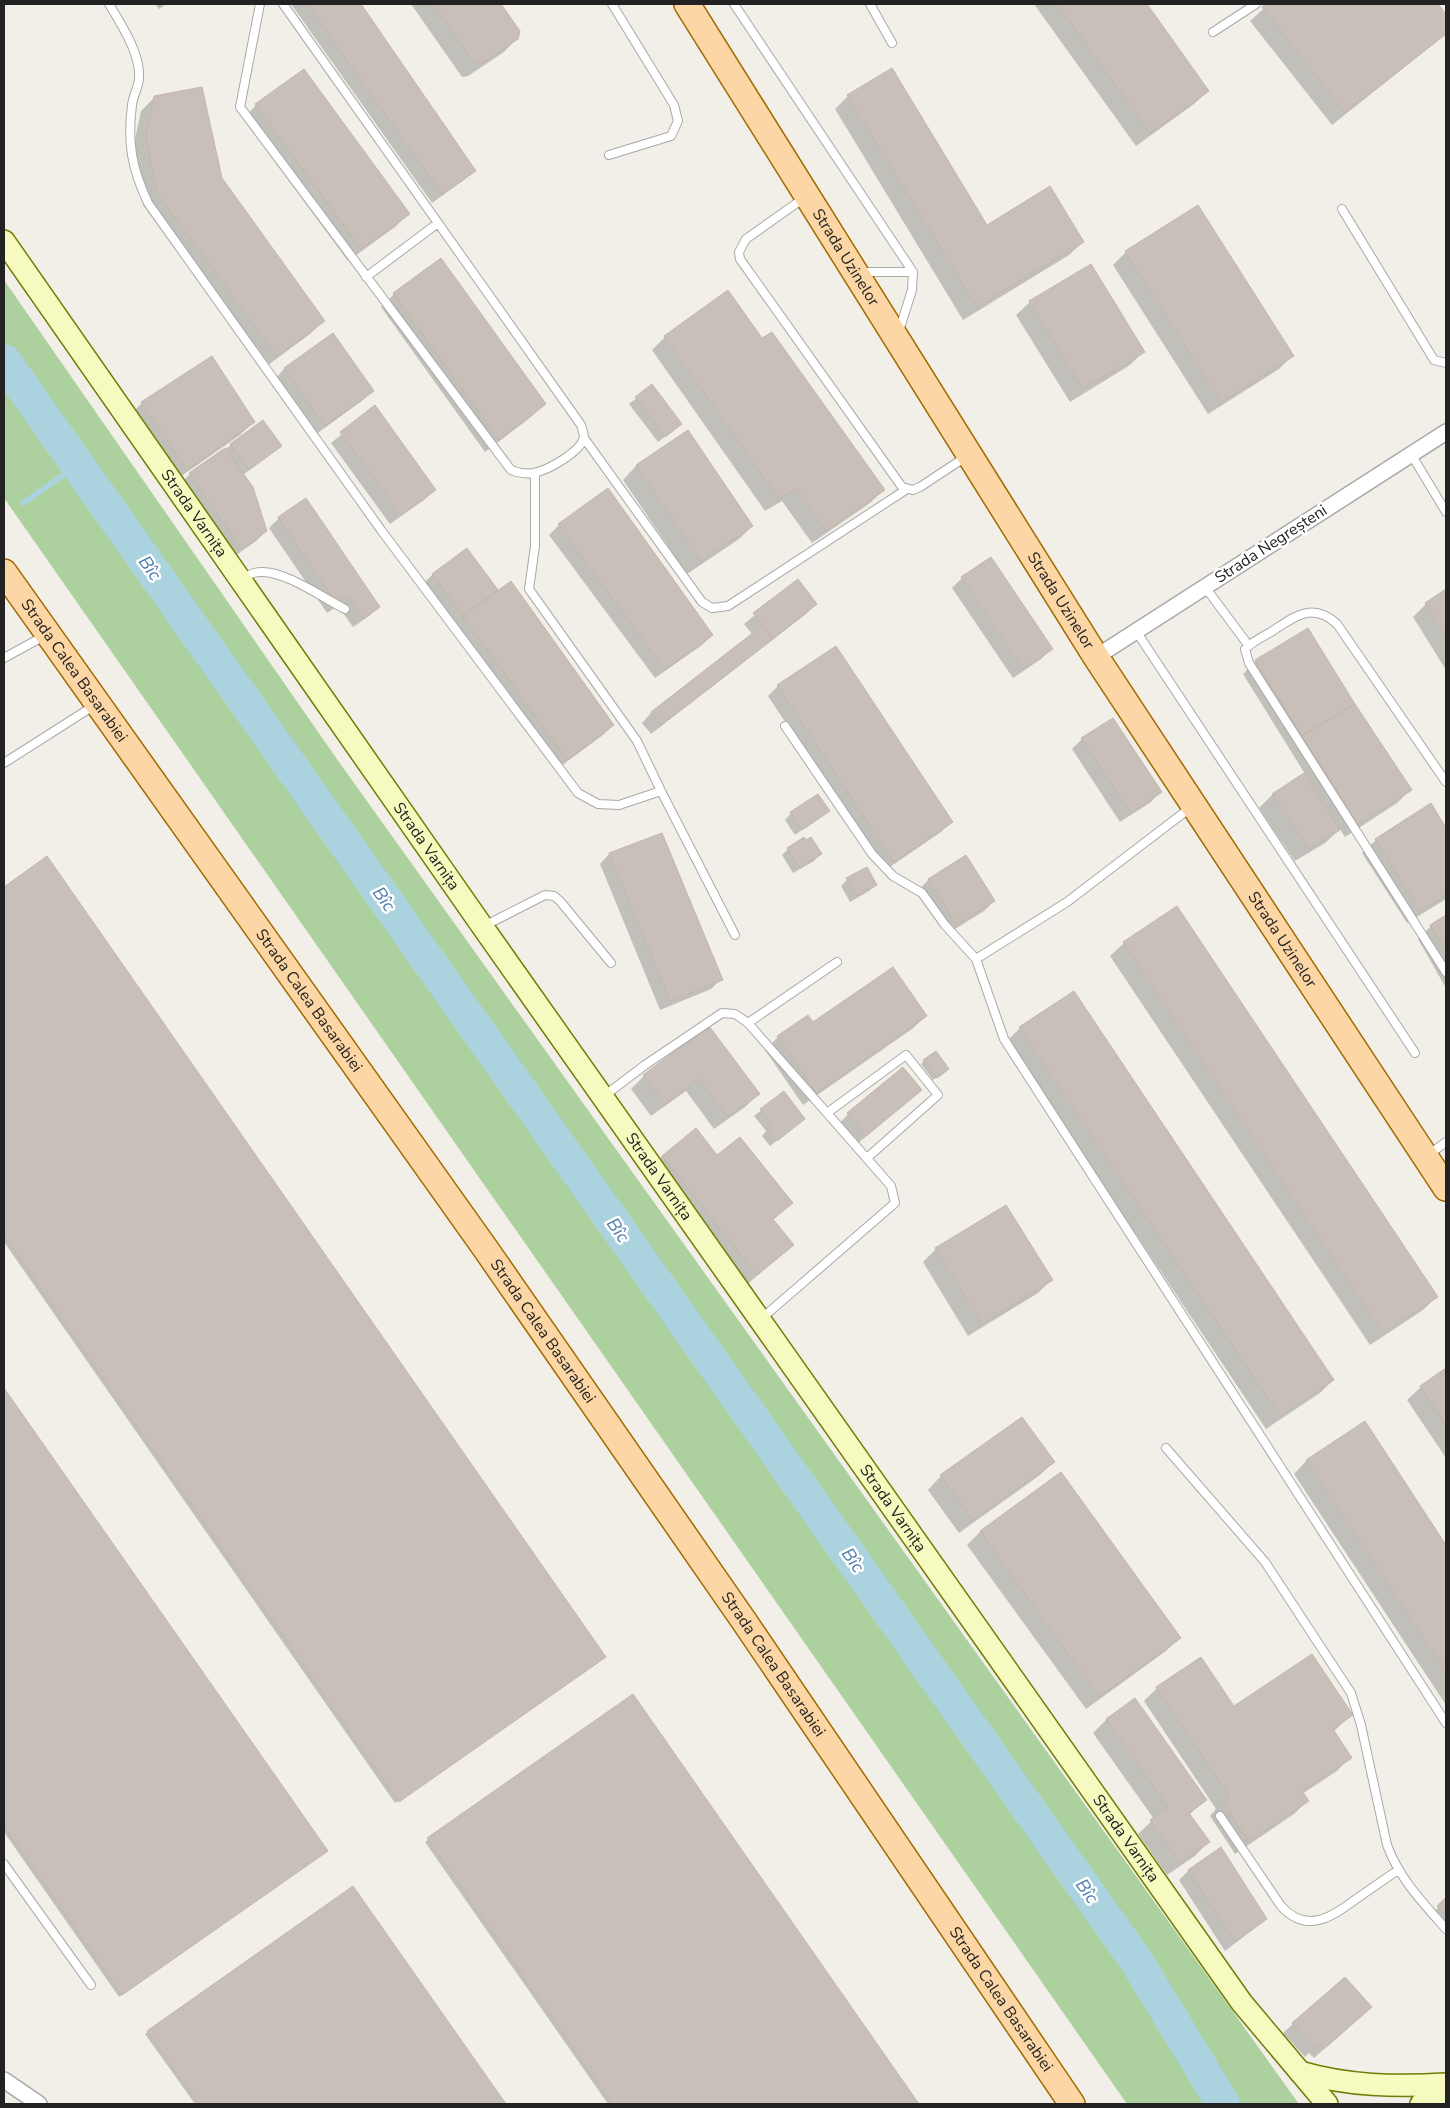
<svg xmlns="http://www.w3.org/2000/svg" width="1450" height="2108" viewBox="0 0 1450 2108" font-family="'Nunito Sans',sans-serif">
<rect width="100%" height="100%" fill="#f2efe9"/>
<path fill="#add19e" d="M4 280 339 762 1299 2104H1127L4 498Z"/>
<path fill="#0003" d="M155 4H166L159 9Z
M291 4H359L474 170 464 180 432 203Z
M411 4H500L519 31 517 38 504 52 468 76 462 77Z
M1034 4H1145L1208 91 1194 104 1136 146Z
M1269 4H1437L1446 16V34L1332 125 1250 21Z
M848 96 986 227 1083 242 1069 255 963 320 835 109Z
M154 98 220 178 323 321 310 334 264 368 143 205 133 149 141 111Z
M256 105 408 214 395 227 348 261 243 119Z
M1126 252 1292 356 1279 369 1208 414 1113 265Z
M394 294 544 404 531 417 485 452 381 307Z
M1030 302 1143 352 1130 365 1070 402 1016 315Z
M332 335 373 391 363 400 315 435 275 379 284 369Z
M665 337 762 340 884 489 870 503 812 543 782 501 765 511 652 350Z
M211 358 253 422 240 435 173 482 128 417 142 403Z
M652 386 681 424 658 442 629 404Z
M375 407 434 490 424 500 390 524 331 443Z
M687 432 752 526 739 539 687 574 623 480 636 466Z
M231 445 281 446 243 475 266 531 256 541 232 558 180 484 190 474Z
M306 500 379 607 369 616 353 627 338 606 327 613 269 528 279 518Z
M559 525 712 635 702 645 655 678 549 535Z
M467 550 498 592 613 725 603 735 557 769 423 584 433 574Z
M990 558 1051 649 1041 659 1013 678 952 588 962 578Z
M797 580 815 604 806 614 651 734 642 723 651 713 753 635 744 624Z
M1446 591V670L1413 617 1426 604Z
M1256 661 1410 790 1397 803 1345 837 1340 829 1325 843 1295 861 1259 808 1272 795 1305 774 1243 674Z
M778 686 951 822 941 832 884 871 768 696Z
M1082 739 1160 792 1151 802 1120 822 1072 749Z
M1430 805 1446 830V899L1407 923 1362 853 1376 840Z
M828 811 795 835 785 820 791 813Z
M788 849 820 854 814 861 793 873 782 855Z
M609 854 721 979 711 989 660 1010 600 864Z
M966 857 994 901 984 911 947 934 919 890 928 880Z
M47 858 602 1660 395 1803 4 1242V888Z
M847 880 875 885 869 891 850 902 841 886Z
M1177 908 1436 1297 1423 1310 1370 1345 1110 956 1124 943Z
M1446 917V988L1418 939 1431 926Z
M926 1016 912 1029 803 1105 765 1050 778 1037 813 1024Z
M709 1028 758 1094 745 1107 714 1129 686 1091 651 1116 631 1089 644 1076Z
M1020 1028 1333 1380 1320 1393 1266 1429 1007 1041Z
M924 1061 945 1072 933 1080 921 1064Z
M921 1090 856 1145 839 1124 848 1114Z
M783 1093 804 1119 770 1146 762 1136 766 1131 754 1116Z
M662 1156 717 1157 791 1203 773 1220 793 1245 744 1287 649 1170Z
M936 1249 1051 1280 1038 1293 968 1336 923 1262Z
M1446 1370V1458L1407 1400 1421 1387Z
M4 1390 327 1851 119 1997 4 1832Z
M1365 1423 1446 1547V1705L1294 1474 1307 1460Z
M1053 1462 1040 1475 959 1533 928 1490 941 1476Z
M1061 1474 1179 1638 1166 1651 1086 1709 967 1545 980 1532Z
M1157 1688 1233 1708 1351 1715 1333 1732 1350 1757 1337 1771 1302 1794 1307 1801 1294 1814 1235 1854 1210 1816 1216 1809 1144 1701Z
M633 1696 918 2104H608L425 1842Z
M1135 1700 1205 1800 1189 1815 1208 1842 1195 1856 1167 1875 1138 1834 1154 1819 1093 1733 1106 1720Z
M1188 1871 1265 1918 1255 1928 1225 1951 1179 1880Z
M353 1887 504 2104H195L145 2034Z
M1446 1899V1927L1432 1914Z
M1360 2017 1314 2058 1309 2053 1305 2057 1283 2033 1293 2024Z"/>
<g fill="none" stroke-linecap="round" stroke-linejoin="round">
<path stroke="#aad3df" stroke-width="5.5" d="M23 503 78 465"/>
<path stroke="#aad3df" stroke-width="34" d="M4 361 1137 1962 1223 2104"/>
</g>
<path fill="#c7bfb8" stroke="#c4b6ab" d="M307 4H361L476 171 442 194Z
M433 4H501L520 31 518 39 483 63 475 64Z
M1057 4H1147L1209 91 1150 133Z
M1267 4H1438L1446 14V34L1345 113 1262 7Z
M892 68 987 225 1050 186 1084 242 977 307 847 95Z
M304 69 410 214 361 249 255 104Z
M202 87 222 178 325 321 277 356 156 192 146 135 154 96Z
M1198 205 1294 356 1221 402 1125 251Z
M441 258 546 404 499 440 393 293Z
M1091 264 1145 352 1083 389 1029 301Z
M728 290 762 338 772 332 885 490 826 531 796 488 779 499 664 336Z
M333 333 374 391 325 426 284 368Z
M212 356 255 422 187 470 141 402Z
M652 384 682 424 665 437 635 397Z
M375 405 436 490 401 515 340 432Z
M263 420 282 446 249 470 230 444Z
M688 430 753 526 701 561 636 465Z
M225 448 253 487 267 531 242 549 189 473Z
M608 488 713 635 665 670 558 524Z
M306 498 380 607 363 619 348 597 337 604 278 517Z
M467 548 498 590 463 616 432 574Z
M991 557 1053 649 1023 669 961 577Z
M798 579 817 604 773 639 753 613Z
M511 581 614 725 567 760 463 616Z
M1446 589V636L1425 603Z
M763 625 773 639 661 725 651 712Z
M1308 628 1355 704 1302 736 1255 660Z
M836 646 953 822 894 862 777 685Z
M1355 704 1412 790 1358 825 1302 736Z
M1113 718 1162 792 1131 813 1081 738Z
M1304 773 1340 830 1309 849 1272 794Z
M818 794 830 811 802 830 790 812Z
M1431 803 1446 828V895L1420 911 1375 839Z
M662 833 723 980 670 1001 609 853Z
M804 837 806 840 811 837 822 854 800 868 787 848Z
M966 855 995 901 957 925 928 879Z
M47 856 606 1657 399 1802 4 1236V887Z
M867 867 877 885 857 896 846 878Z
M1177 906 1438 1297 1383 1333 1123 942Z
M1446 915V952L1430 925Z
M893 967 927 1016 817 1093 777 1036 808 1015 813 1022Z
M1074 991 1334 1380 1280 1416 1019 1027Z
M709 1026 760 1094 728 1117 699 1079 665 1104 643 1075Z
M936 1051 949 1069 937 1078 923 1060Z
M903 1067 922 1090 866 1136 847 1113Z
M784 1091 805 1119 777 1141 767 1129 772 1125 760 1109Z
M696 1128 717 1155 740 1137 793 1203 773 1219 794 1245 757 1275 662 1156Z
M1006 1205 1053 1280 982 1324 935 1248Z
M1446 1368V1425L1420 1386Z
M4 1388 328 1851 122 1995 4 1826Z
M1022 1417 1055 1462 973 1520 940 1475Z
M1365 1421 1446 1545V1672L1306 1460Z
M1061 1472 1181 1638 1099 1697 980 1531Z
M1312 1654 1353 1715 1333 1729 1352 1758 1302 1791 1309 1801 1249 1841 1222 1802 1230 1797 1156 1687 1201 1657 1234 1706Z
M633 1694 919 2104H612L427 1838Z
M1135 1698 1207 1800 1189 1813 1210 1842 1180 1863 1150 1820 1168 1807 1106 1719Z
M1221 1847 1267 1919 1235 1942 1188 1870Z
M353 1886 506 2104H199L147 2031Z
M1446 1897V1915L1437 1906Z
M1345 1977 1372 2007 1324 2049 1320 2044 1315 2049 1292 2023Z"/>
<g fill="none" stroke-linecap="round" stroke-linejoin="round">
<g stroke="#a9a9a9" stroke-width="10">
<path id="lane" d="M109 4C121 24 141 54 139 79 138 88 133 96 132 105 127 143 132 169 148 203L381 530 578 793 598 804 619 805 661 791
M260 4 240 107 511 470C518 473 526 474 534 473 548 470 581 452 584 437 584 433 582 429 581 425L283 4
M734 4 913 272 912 290 899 331
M870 4 892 43
M1213 32 1256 4
M609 155 671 136 678 121 674 105 612 4
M804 198 746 239 739 252 740 259 902 487 913 490 920 487 967 456
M1342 209 1434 360 1446 363
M860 272H913
M366 277 438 223
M584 438 702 602 712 608 728 606 907 489
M1411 454 1446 512
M535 473V546L529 589 637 741 661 791 735 935
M241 578C247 576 254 572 260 572 284 570 323 598 345 609
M1205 587 1249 646
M1136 631 1415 1053
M4 658 46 635
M785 726 872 854 893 876 922 893 945 925 976 959
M4 763 95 705
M1446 782 1337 624C1312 601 1294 617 1271 632 1262 637 1252 642 1245 649L1249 663 1446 972
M1190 808 1067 902 976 959 1004 1039 1446 1723
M484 926 545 895 554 896 560 901 611 963
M748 1023 837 962
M604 1096 645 1065 722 1013 735 1014 748 1023 891 1186 895 1203 761 1319
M827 1113 906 1055 938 1095 867 1158
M1427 1156 1446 1142
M1166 1448 1265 1562 1351 1693 1361 1725 1387 1845C1399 1878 1423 1903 1446 1929
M1220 1816 1281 1906C1308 1936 1334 1915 1359 1897 1372 1888 1385 1879 1398 1870
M4 1864 91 1985"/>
</g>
<g stroke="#a9a9a9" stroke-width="18">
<path id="street" d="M1096 657 1446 432
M4 2080 39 2104"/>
</g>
<g stroke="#707d05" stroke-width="24">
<g id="secondary">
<path id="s1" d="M4 241 482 926 1242 2003 1327 2104"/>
<path d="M1300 2072C1348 2086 1396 2087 1446 2084"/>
<path d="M1421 2104 1446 2090"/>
</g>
</g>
<g stroke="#a06b00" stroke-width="28">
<g id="primary">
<path id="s2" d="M687 4 1096 657 1446 1188"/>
<path id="s3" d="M4 572 485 1248 744 1621 1072 2104"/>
</g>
</g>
<use href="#lane" stroke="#fff" stroke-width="8"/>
<use href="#street" stroke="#fff" stroke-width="15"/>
<use href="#secondary" stroke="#f7fabf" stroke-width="21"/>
<use href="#primary" stroke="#fcd6a4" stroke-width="25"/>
</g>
<g text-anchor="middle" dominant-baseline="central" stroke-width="5" stroke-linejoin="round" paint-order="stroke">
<g font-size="16" fill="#222" stroke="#fff">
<text stroke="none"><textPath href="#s2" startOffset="299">Strada Uzinelor</textPath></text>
<text stroke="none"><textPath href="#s1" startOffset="332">Strada Varnița</textPath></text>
<text transform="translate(1271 544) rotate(-33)">Strada Negreșteni</text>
<text stroke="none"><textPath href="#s2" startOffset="704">Strada Uzinelor</textPath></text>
<text stroke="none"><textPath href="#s3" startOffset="121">Strada Calea Basarabiei</textPath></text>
<text stroke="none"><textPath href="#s1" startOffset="738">Strada Varnița</textPath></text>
<text stroke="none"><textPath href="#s2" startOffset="1109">Strada Uzinelor</textPath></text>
<text stroke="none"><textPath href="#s3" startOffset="526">Strada Calea Basarabiei</textPath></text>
<text stroke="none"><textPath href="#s1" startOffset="1142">Strada Varnița</textPath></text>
<text stroke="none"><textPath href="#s3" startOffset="931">Strada Calea Basarabiei</textPath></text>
<text stroke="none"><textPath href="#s1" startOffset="1548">Strada Varnița</textPath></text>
<text stroke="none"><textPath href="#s3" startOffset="1336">Strada Calea Basarabiei</textPath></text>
<text stroke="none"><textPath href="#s1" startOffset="1952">Strada Varnița</textPath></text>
<text stroke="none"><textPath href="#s3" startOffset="1741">Strada Calea Basarabiei</textPath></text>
</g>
<g font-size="18" font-style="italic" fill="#4a7aab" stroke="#fff">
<text transform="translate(150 568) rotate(55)">Bîc</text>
<text transform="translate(384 899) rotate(55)">Bîc</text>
<text transform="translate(618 1230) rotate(55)">Bîc</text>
<text transform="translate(853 1560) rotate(55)">Bîc</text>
<text transform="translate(1087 1891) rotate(55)">Bîc</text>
</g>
</g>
<rect width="1450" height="2108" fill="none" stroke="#222222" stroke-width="10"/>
</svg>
